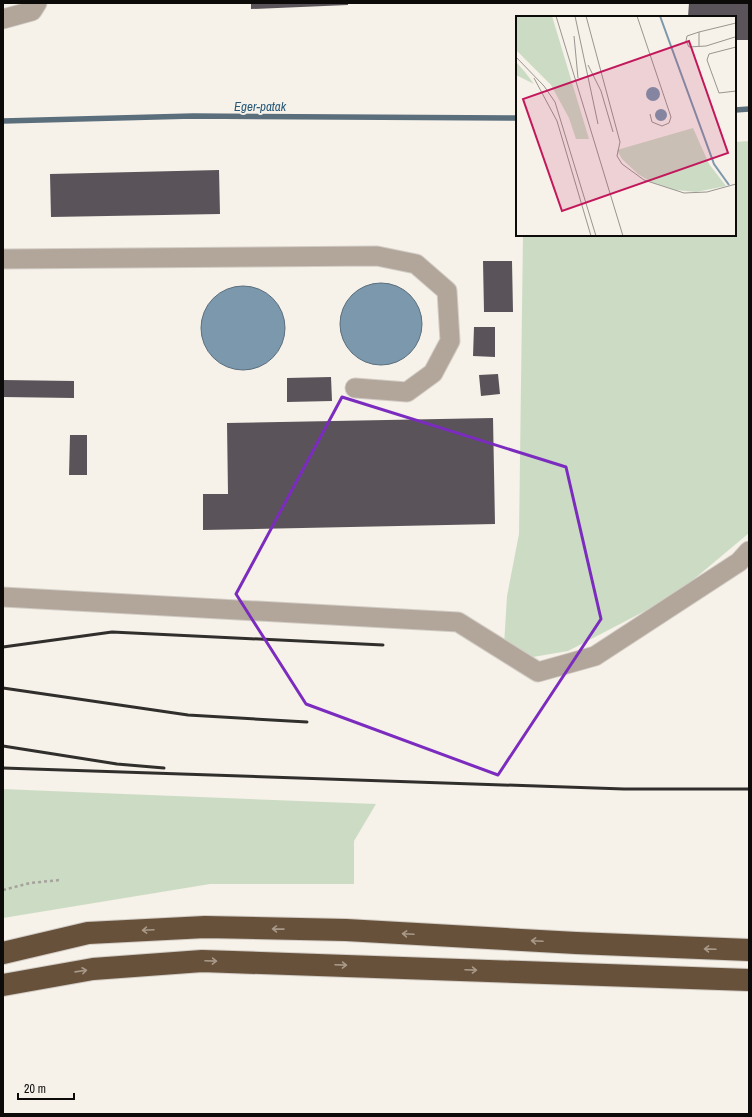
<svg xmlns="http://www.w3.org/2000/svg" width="752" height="1117" viewBox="0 0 752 1117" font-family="'Archivo Narrow',sans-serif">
<rect width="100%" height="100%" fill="#f6f1e9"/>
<path fill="#ccdcc4" d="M749 141V533L687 585 645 611 568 651 503 662 507 596 519 534 523 235H735V142Z
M3 789 50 791 376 804 354 841V884H210L3 918Z"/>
<path fill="#7b98ad" stroke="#5a6e7c" d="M340 324a41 41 0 1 1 82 0a41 41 0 1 1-82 0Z
M201 328a42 42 0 1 1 84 0a42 42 0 1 1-84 0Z"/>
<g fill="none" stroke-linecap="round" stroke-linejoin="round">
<path stroke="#5a6e7c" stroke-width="5.5" d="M735 110 749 109
M3 121 193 116 517 118"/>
</g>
<path fill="#5a545a" d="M251 3H348V5L251 9Z
M689 3H749V40H735V17H688Z
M219 170 220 214 51 217 50 174Z
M483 261H512L513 312H484Z
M474 327H495V357L473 356Z
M498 374 500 394 481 396 479 375Z
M331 377 332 401 287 402V378Z
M3 380 74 381V398L3 397Z
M493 418 495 524 203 530V494H228L227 423Z
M70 435H87V475H69Z"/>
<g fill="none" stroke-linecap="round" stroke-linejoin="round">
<g stroke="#d1ccc5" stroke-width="21">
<path id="minor" d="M3 19 32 11 37 3
M3 259 377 256 416 264 447 291 450 341 433 373 407 392 355 388
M3 597 458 622 538 672 595 656 739 562 749 551"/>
</g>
<g stroke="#d1ccc5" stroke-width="24">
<path id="highway" d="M3 953 88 933 205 927 346 930 576 943 749 950
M3 985 93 969 202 961 749 980"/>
</g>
<path stroke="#a6a29c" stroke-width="2.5" stroke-dasharray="3 3" stroke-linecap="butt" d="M3 890 30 883 60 880"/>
<use href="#minor" stroke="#b2a69b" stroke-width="19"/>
<use href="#highway" stroke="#68513b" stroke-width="22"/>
<path stroke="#312f2c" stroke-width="3" d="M3 647 112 632 383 645
M3 688 188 715 307 722
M3 746 117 764 164 768
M3 768 624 789H749"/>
</g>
<defs><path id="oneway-shaft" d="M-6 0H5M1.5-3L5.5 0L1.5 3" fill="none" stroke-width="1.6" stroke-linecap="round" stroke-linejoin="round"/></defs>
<g stroke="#a89989">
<use href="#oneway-shaft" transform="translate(278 929) rotate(-179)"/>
<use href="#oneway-shaft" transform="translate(148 930) rotate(177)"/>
<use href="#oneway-shaft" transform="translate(408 934) rotate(-177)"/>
<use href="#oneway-shaft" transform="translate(537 941) rotate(-177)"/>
<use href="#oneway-shaft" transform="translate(710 949) rotate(-178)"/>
<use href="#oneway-shaft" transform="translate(211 961) rotate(2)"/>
<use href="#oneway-shaft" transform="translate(341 965) rotate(2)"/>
<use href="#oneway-shaft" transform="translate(471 970) rotate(2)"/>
<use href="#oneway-shaft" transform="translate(81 971) rotate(-8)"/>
</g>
<path fill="none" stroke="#7b2cbf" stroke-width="3" stroke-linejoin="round" d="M342 397 566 467 601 619 498 775 306 704 236 594Z"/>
<g text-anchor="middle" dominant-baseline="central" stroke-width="4" stroke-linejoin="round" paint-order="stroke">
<g font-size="13" font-style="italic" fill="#275a7a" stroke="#f6f1e9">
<text x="260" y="106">Eger-patak</text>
</g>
</g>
<g transform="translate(516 16)">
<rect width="220" height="220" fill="#f6f1e9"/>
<path d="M0 0H36L73 123H60L53 102 35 69 0 34ZM0 46 9 56 18 68 0 59ZM177 112 193 148 210 170 180 176 160 174 135 166 122 158 106 143 101 134Z" fill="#ccdcc4"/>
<path d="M130 78a7 7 0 1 1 14 0a7 7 0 1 1-14 0ZM139 99a6 6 0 1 1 12 0a6 6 0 1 1-12 0Z" fill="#7b98ad"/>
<path fill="none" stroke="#7b98ad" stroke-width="2" d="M144 0 198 148 213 169"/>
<path fill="none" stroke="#99958f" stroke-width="1" d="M40 0 107 220M59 0 82 108M70 0 104 126 101 140 106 148 128 164 168 177 191 176 220 168M121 0 155 101 153 107 146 110 136 106 134 98M183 16 171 20 170 25 173 31 190 30 219 21M58 20 62 62M183 30V16L220 7M220 31 193 38 191 44 203 77 220 75M0 41 28 70 39 86 80 220M72 49 85 75 97 116M18 62 41 105 75 220"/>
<path fill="#c2185b" fill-opacity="0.15" stroke="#c2185b" stroke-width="2" d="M173 25 212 137 46 195 7 83Z"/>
<rect width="220" height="220" fill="none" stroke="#0d0b09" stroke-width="2"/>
</g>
<rect width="752" height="1117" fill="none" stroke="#0d0b09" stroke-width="8"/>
<path d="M18 1093v6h56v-6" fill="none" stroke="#0d0b09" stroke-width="2"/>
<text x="24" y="1093" font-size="12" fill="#0d0b09" stroke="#f6f1e9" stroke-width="3" paint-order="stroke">20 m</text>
</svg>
